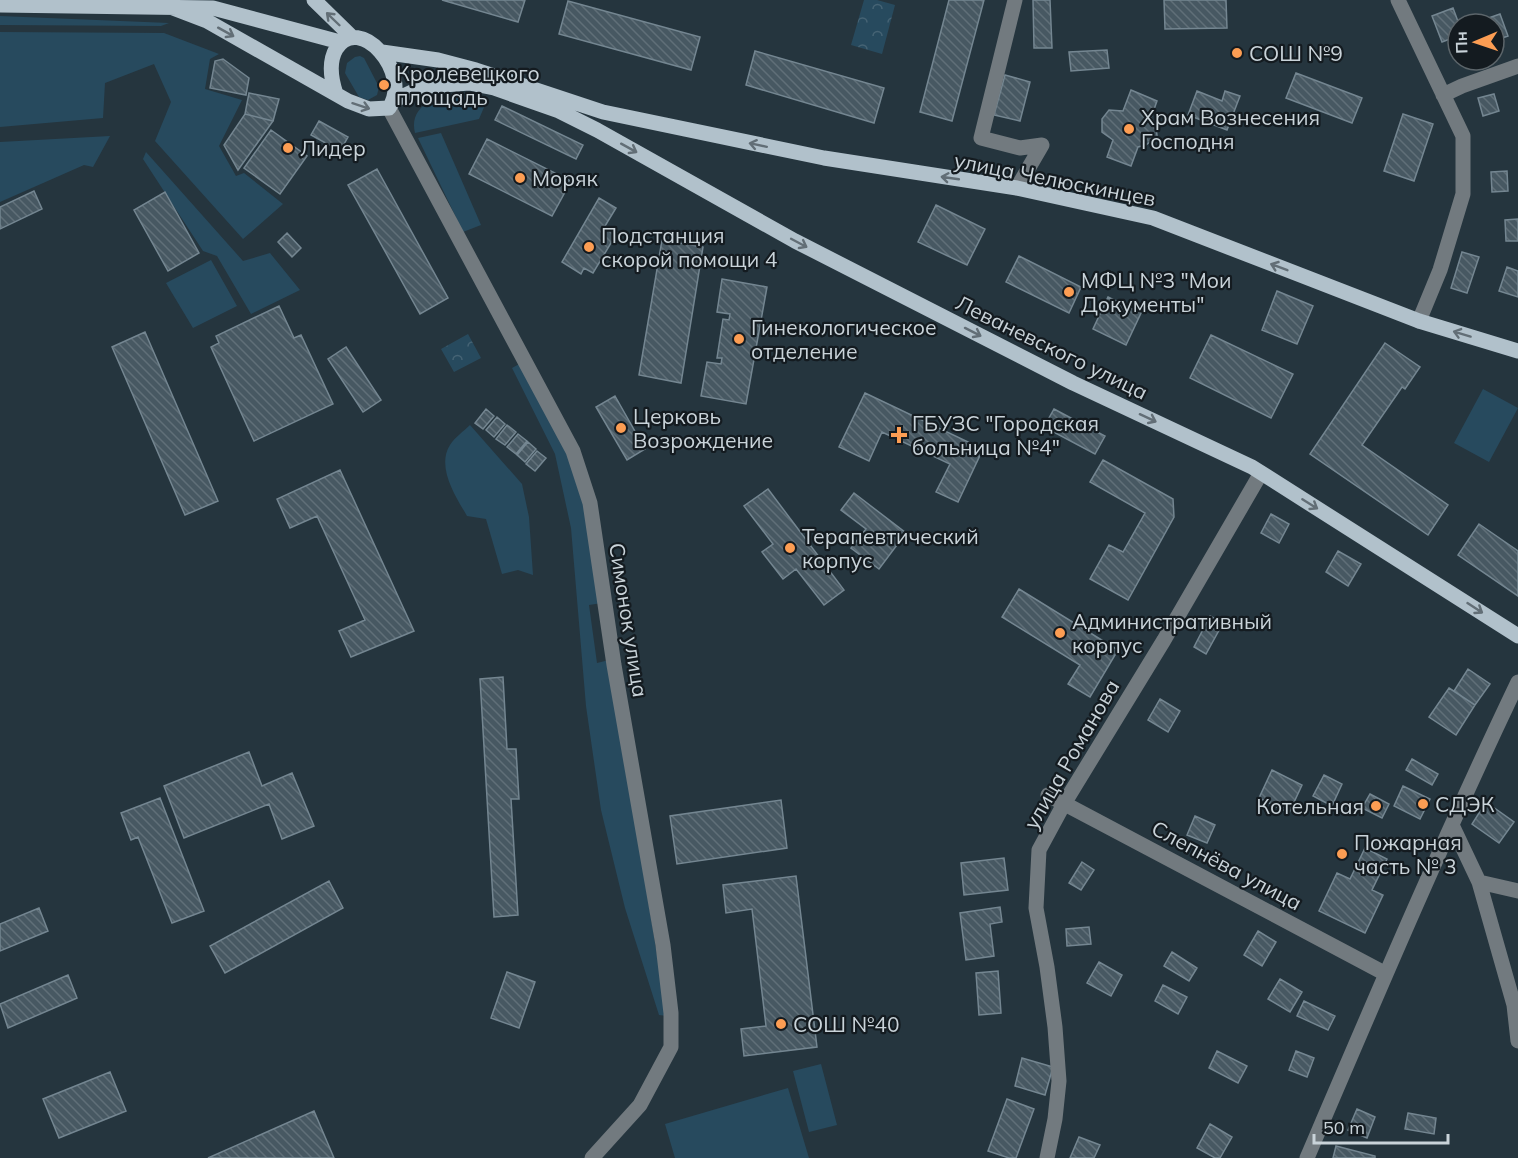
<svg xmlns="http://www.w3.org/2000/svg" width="1518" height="1158" viewBox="0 0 1518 1158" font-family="Mulish,sans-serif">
<defs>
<pattern id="park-crowns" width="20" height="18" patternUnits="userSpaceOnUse" patternTransform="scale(1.5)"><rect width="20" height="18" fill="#274a5e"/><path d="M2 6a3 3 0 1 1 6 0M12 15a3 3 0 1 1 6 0" fill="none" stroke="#456374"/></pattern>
<pattern id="building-back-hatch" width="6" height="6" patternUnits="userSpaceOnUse" patternTransform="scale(1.5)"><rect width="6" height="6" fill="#475862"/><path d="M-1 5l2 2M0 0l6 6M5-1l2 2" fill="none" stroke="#606f78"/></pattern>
</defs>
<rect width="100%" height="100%" fill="#25353e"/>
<path fill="#274a5e" d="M0 16 169 23 161 26 0 25Z
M0 32 164 33 219 54 210 59 205 89 242 100 219 146 236 176 244 173 283 204 243 239 155 141 171 102 154 64 105 83 103 118 0 127Z
M360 56 364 58 379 87 377 95 368 100 359 97 345 73 347 63 355 57Z
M462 93 488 98 479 119 415 133C408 105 439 94 462 93Z
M441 133 481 225 463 232 418 138Z
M110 136 93 167 84 165 0 202V142Z
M146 152 243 261 270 253 300 290 251 314 217 256 203 251 143 159Z
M211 260 237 306 193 328 166 283Z
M521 363 569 452 587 504 602 603 589 605 597 663 609 660 667 1016 659 1015 625 908 601 810 586 706 571 528 555 454 512 368Z
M1483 389 1518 408 1489 462 1454 443Z
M470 425 522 484 529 517 533 575 518 570 502 574 486 519 467 516C456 497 436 467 450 445 454 438 464 431 470 425Z
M821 1064 837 1125 809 1132 793 1071Z
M788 1088 809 1158H675L665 1124Z"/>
<path fill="url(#park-crowns)" d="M864 0H877L895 5 882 54 851 45Z
M468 334 481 358 454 372 441 349Z"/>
<path fill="url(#building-back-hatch)" stroke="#748691" stroke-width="1.5" d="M442 0H525L518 22Z
M949 0H984L952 121 920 112Z
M1033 0H1050L1052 48H1034Z
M1164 0H1226L1227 28 1165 29Z
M568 1 700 37 691 70 559 34Z
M1453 8 1459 24 1458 36 1442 42 1432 16Z
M1500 14 1508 36 1494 41V24H1481L1480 21Z
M1107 50 1109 68 1071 71 1069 52Z
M755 51 884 88 874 123 746 85Z
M223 59 249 78 246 95 210 88 215 61Z
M1296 73 1362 98 1352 123 1286 98Z
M1005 75 1030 82 1020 121 994 115Z
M1131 90 1157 101 1151 118 1156 125 1157 136 1146 145 1138 147 1131 166 1107 157 1113 140 1102 132V119L1109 110 1123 111Z
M1197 91 1222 101 1225 91 1240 96 1227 130 1188 115Z
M249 93 279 99 273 121 245 114Z
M1494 94 1499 111 1483 116 1478 98Z
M502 106 583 145 576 159 495 120Z
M245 114 273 121 238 170 224 145Z
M1403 114 1433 124 1414 181 1384 171Z
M319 121 348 137 340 151 311 135Z
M271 130 307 156 280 194 244 168Z
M487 139 571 181 552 216 469 174Z
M377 169 448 298 420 314 348 185Z
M1507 171 1508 191 1492 192 1491 172Z
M34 191 42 209 0 229V207Z
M165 192 199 253 168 271 134 210Z
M599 198 616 208 605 226 617 233 593 273 584 268 581 274 562 262Z
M936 205 985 229 967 265 918 242Z
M1518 219V241H1506L1505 220Z
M287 233 301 248 292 257 278 242Z
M662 240 703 247 681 383 639 375Z
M1462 252 1479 257 1467 293 1451 288Z
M1019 256 1081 287 1069 313 1006 282Z
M1507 267 1518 271V297L1499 291Z
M722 279 767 287 746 404 701 396 707 362 721 364 722 358H717L723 319 729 320 730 314 717 312Z
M1277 291 1313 306 1297 344 1262 330Z
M1108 297 1141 313 1126 345 1093 329Z
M279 306 294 338 301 335 333 404 254 441 211 347 219 343 216 336Z
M145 332 218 501 185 515 112 347Z
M1211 335 1293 374 1271 418 1190 378Z
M1385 343 1420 367 1405 389 1402 387 1362 445 1448 505 1428 535 1310 454Z
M346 347 381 400 363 412 328 359Z
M865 393 983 449 958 502 936 492 950 464 882 432 869 461 839 447Z
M615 396 645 449 627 460 596 407Z
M486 409 494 416 483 429 475 423Z
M1054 409 1105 436 1095 454 1044 427Z
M497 417 505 424 494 437 486 430Z
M507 425 516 432 505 445 496 439Z
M518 434 527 441 516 454 507 447Z
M528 442 536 449 525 462 517 455Z
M537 451 546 458 535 471 526 464Z
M1103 460 1173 499 1174 517 1128 600 1090 579 1109 545 1123 552 1145 513 1090 482Z
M340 470 414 631 351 657 339 631 365 620 317 516 290 528 277 499Z
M768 489 844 590 824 605 796 569 783 579 762 552 773 544 744 506Z
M854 493 906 533 879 569 851 548 866 529 841 510Z
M1271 514 1289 524 1279 543 1261 533Z
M1479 524 1518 551V596L1458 555Z
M1338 551 1361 564 1348 586 1326 572Z
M1019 589 1118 650 1090 697 1068 684 1080 665 1002 617Z
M1210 616 1223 623 1206 654 1194 647Z
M1468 669 1490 684 1475 705 1454 691Z
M503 677 507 749H516L519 799H511L518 915 494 917 480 679Z
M1449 688 1475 705 1456 735 1429 717Z
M1160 699 1180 711 1168 732 1148 720Z
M249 752 262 786 292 773 314 826 282 839 269 804 184 838 164 786Z
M1412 759 1438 774 1432 785 1406 770Z
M1272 770 1302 785 1289 813 1259 798Z
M1324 775 1342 784 1332 806 1313 796Z
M1403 786 1430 799 1420 819 1394 806Z
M1370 794 1389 804 1382 818 1362 808Z
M160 798 204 911 172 923 138 837 131 840 121 813Z
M781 800 787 848 677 864 670 816Z
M1486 802 1514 822 1499 843 1472 824Z
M1195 816 1215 825 1207 843 1187 835Z
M1365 848 1387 859 1372 890 1383 895 1365 933 1319 911 1337 873 1350 879Z
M1004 858 1008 890 964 895 961 863Z
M1082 862 1094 870 1081 890 1069 883Z
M796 876 817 1047 744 1056 741 1029 766 1026 752 909 726 913 723 885Z
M329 881 343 908 225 973 210 946Z
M1000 907 1002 922 990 924 994 956 966 960 960 913Z
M39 908 48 931 0 951V924Z
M1089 927 1091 944 1067 946 1066 929Z
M1258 931 1276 942 1262 966 1244 955Z
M1172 952 1197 968 1189 981 1164 966Z
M1099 962 1122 975 1111 996 1087 983Z
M998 971 1001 1013 979 1015 976 973Z
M507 972 535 982 519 1028 491 1018Z
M68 975 77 998 8 1028 0 1004Z
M1280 979 1302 992 1290 1012 1268 999Z
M1163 985 1187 997 1178 1014 1155 1001Z
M1304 1001 1335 1016 1328 1030 1297 1016Z
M1217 1051 1247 1066 1238 1083 1209 1068Z
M1296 1051 1314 1058 1307 1077 1289 1070Z
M1022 1058 1053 1067 1045 1095 1015 1086Z
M110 1072 126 1111 59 1138 43 1099Z
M1007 1099 1034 1109 1016 1158H1009L988 1151Z
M1357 1109 1375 1117 1367 1138 1348 1130Z
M314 1111 334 1158H208Z
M1408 1113 1436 1118 1434 1134 1405 1129Z
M1210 1124 1232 1137 1220 1158H1215L1197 1148Z
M1079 1137 1100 1145 1094 1158H1070Z
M1336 1146 1375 1156V1158H1333Z"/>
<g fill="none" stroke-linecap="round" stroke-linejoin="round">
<path stroke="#727a7f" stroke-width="15" d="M1015 0 981 138 1020 148 1042 145 1017 188
M1398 0 1463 136V194L1440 270 1419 321
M1443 95 1462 86 1518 66
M389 108 573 451 590 503 614 665 663 945 671 1013V1047L640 1105 592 1158
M1048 795 1386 974
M1452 825 1479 882 1514 1005 1518 1041
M1479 882 1518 891
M1047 1158 1055 1119 1059 1081 1055 1027 1047 967 1036 908 1039 850 1065 802 1164 640 1261 473
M1307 1158C1375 999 1443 839 1518 682"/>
<path stroke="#b1c1cb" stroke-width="15" d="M314 0 352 37
M0 5 213 8 340 42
M173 8 207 21 348 101 369 109 389 108C413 73 359 12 336 49 328 63 331 79 336 94
M382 52 438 60 476 70 603 112 824 158 1017 188 1153 218 1419 321 1518 351
M395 100 414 91 431 86 469 83 494 88 559 111 597 130 795 241 1073 383 1252 467 1518 636"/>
</g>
<defs><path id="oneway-shaft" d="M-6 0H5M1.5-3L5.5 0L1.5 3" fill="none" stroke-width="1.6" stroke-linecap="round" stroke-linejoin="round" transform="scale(1.5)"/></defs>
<g stroke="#626e76">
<use href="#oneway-shaft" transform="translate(333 19) rotate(-136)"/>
<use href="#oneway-shaft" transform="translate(226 32) rotate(29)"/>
<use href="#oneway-shaft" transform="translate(361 106) rotate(18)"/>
<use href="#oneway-shaft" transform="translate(758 145) rotate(-168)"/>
<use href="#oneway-shaft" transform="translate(629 148) rotate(29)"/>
<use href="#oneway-shaft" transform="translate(950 178) rotate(-172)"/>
<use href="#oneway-shaft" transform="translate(799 243) rotate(28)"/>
<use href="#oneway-shaft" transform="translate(1279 267) rotate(-159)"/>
<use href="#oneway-shaft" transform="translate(973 332) rotate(27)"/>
<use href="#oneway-shaft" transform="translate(1462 334) rotate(-163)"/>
<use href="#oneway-shaft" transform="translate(1148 418) rotate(25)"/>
<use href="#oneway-shaft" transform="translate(1310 504) rotate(32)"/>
<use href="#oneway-shaft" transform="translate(1475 608) rotate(33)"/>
</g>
<g fill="#fc9d53" stroke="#141b20" stroke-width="2">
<circle cx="1237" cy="53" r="6"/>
<circle cx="384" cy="85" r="6"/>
<circle cx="1129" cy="129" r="6"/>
<circle cx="288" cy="148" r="6"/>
<circle cx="520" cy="178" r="6"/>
<circle cx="589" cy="247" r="6"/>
<circle cx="1069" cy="292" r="6"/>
<circle cx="739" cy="339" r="6"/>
<circle cx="621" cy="428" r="6"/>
<path d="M896 426h6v6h6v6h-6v6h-6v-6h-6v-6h6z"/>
<circle cx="790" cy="548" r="6"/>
<circle cx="1060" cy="633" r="6"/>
<circle cx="1423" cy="804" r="6"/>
<circle cx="1376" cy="806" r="6"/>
<circle cx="1342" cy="854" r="6"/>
<circle cx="781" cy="1024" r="6"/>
</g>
<g text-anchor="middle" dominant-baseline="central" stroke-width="4.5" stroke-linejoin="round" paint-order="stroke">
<g font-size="21" fill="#c9d3d9" stroke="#141b20" text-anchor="start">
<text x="1249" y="53">СОШ №9</text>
<text x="396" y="73">Кролевецкого<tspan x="396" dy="24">площадь</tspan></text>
<text x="1141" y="117">Храм Вознесения<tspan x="1141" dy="24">Господня</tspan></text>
<text x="300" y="148">Лидер</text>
<text x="532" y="178">Моряк</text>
<text x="601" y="235">Подстанция<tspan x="601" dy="24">скорой помощи 4</tspan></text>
<text x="1081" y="280">МФЦ №3 "Мои<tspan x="1081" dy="24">Документы"</tspan></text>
<text x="751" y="327">Гинекологическое<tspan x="751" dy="24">отделение</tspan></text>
<text x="633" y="416">Церковь<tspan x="633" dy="24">Возрождение</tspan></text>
<text x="912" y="423">ГБУЗС "Городская<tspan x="912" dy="24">больница №4"</tspan></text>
<text x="802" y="536">Терапевтический<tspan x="802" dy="24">корпус</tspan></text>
<text x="1072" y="621">Административный<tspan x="1072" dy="24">корпус</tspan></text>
<text x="1435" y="804">СДЭК</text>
<text x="1364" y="806" text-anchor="end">Котельная</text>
<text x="1354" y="842">Пожарная<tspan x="1354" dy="24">часть № 3</tspan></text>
<text x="793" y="1024">СОШ №40</text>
</g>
<g font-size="21" fill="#c9d3d9" stroke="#141b20">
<text transform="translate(1055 179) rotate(11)">улица Челюскинцев</text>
<text transform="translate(1052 347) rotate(26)">Леваневского улица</text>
<text transform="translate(629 620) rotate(81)">Симонок улица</text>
<text transform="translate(1071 754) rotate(-60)">улица Романова</text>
<text transform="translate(1227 865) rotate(28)">Слепнёва улица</text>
</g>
</g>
<g transform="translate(1476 42) rotate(268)"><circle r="28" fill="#141b20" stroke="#5c656a" stroke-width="1.5"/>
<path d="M0-4.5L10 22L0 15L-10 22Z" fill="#fc9d53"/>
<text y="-9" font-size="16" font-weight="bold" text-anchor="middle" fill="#c9d3d9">Пн</text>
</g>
<path d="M1314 1134v9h134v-9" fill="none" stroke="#c9d3d9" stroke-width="3"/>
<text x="1323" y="1134" font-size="18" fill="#c9d3d9" stroke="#141b20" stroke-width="4.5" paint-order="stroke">50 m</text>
</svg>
